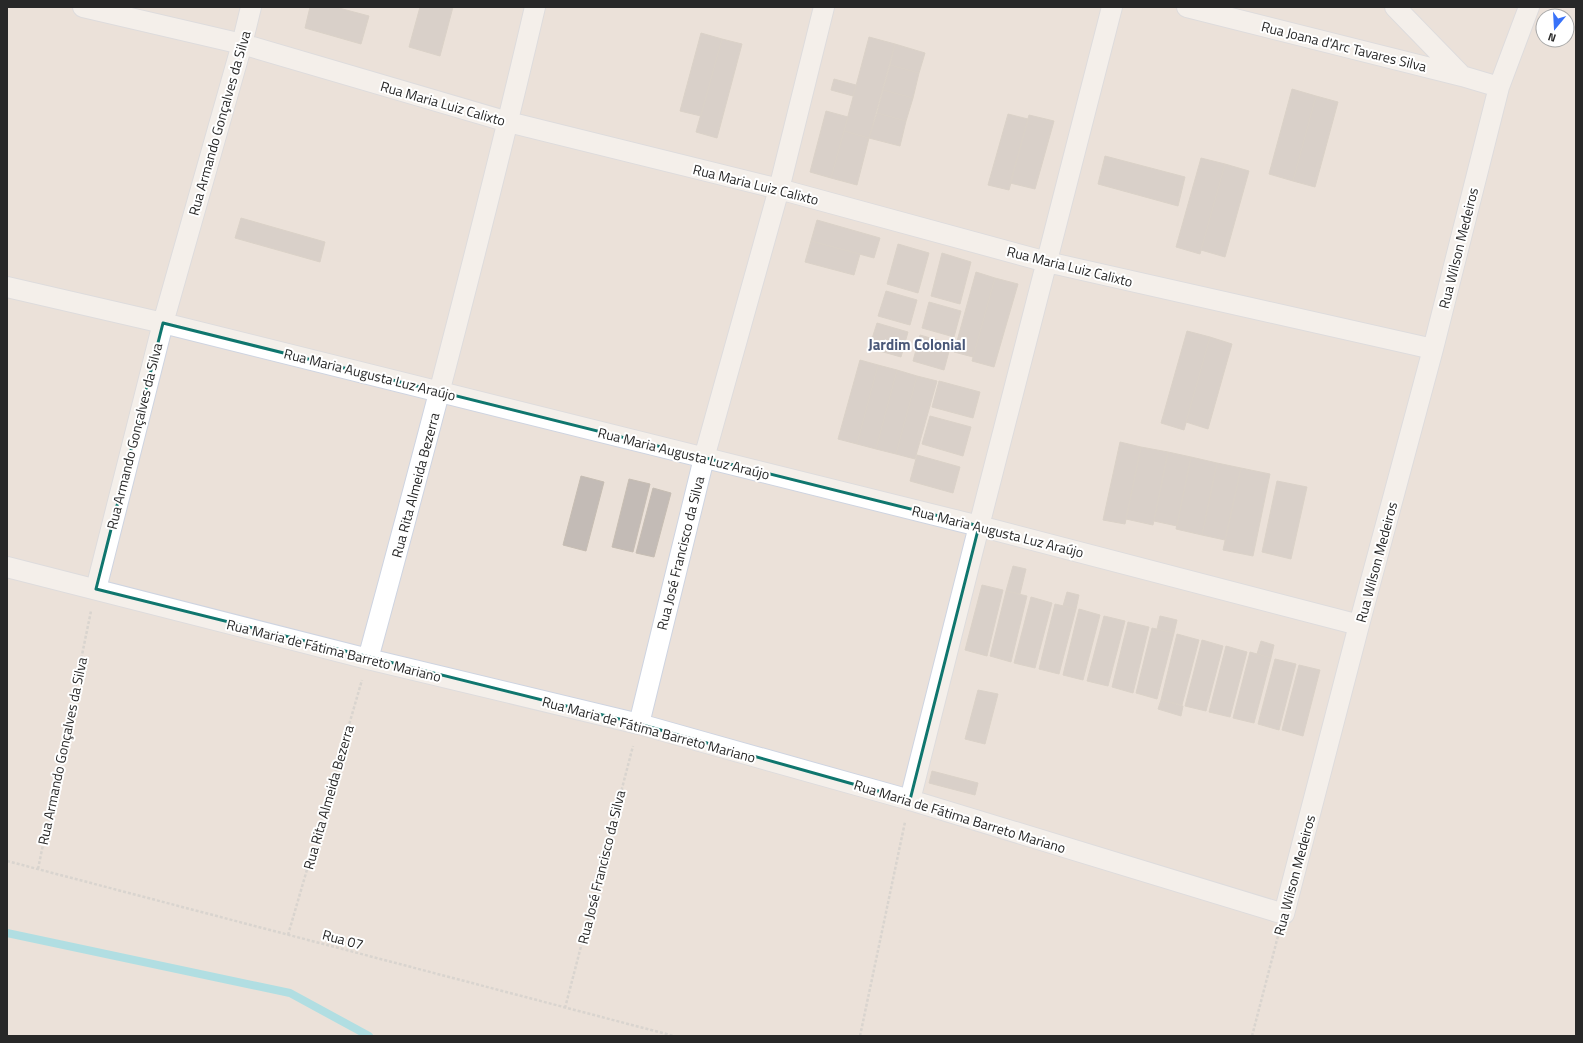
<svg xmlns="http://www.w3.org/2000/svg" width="1583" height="1043" viewBox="0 0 1583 1043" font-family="'Titillium Web',sans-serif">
<rect width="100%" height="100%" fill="#ebe1d9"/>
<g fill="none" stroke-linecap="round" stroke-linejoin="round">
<path stroke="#6bdaee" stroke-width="8" d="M7 933 290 993 369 1036"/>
</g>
<path fill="#c3bbb6" stroke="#c6bdb3" d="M310 7H335L369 16 361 44 305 28Z
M420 7H453L440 56 409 47Z
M701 33 722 39 701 116 680 111Z
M869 37 895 44 869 138 844 131Z
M722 39 742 44 717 138 696 132Z
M895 44 925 53 919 73 890 65Z
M890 65 919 73 913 98 883 90Z
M834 79 856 85 853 96 831 90Z
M1292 89 1316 96 1293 181 1269 174Z
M883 90 913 98 906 121 877 113Z
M1316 96 1338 102 1315 187 1293 181Z
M826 111 848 117 831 178 810 172Z
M877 113 906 121 900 146 869 138Z
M1008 114 1028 119 1009 190 988 185Z
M1029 115 1054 121 1035 189 1010 183Z
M844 131 869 138 857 185 831 178Z
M1105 156 1185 177 1178 206 1098 184Z
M1201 158 1225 164 1200 254 1176 247Z
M1225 164 1249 171 1225 257 1201 250Z
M241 218 325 242 320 262 235 238Z
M817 220 880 238 874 258 811 241Z
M811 241 860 254 854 275 805 262Z
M898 244 929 253 918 293 887 284Z
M942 253 971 262 960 304 931 296Z
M976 272 995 278 973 357 954 352Z
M995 278 1018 284 994 367 972 361Z
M886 291 917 300 910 325 878 316Z
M929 302 961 311 954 337 922 328Z
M877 323 908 332 901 357 869 348Z
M1187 331 1210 337 1184 430 1161 423Z
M920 335 951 344 944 370 913 361Z
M1210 337 1232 344 1208 429 1186 422Z
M860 360 878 365 857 444 838 439Z
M878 365 897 370 876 449 857 444Z
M897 370 917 376 896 454 876 449Z
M917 376 937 381 915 459 896 454Z
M939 381 980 392 973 418 932 407Z
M930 416 971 427 963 456 922 444Z
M1120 442 1141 447 1125 524 1103 520Z
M1141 447 1168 452 1153 525 1126 519Z
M1168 452 1191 457 1177 526 1154 521Z
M917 455 960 467 953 493 910 481Z
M1191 457 1217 463 1202 535 1176 529Z
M1217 463 1241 468 1225 540 1202 535Z
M1241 468 1270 474 1253 556 1223 550Z
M581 476 604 482 586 551 563 545Z
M629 479 650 484 633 552 612 547Z
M1277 481 1307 487 1291 559 1262 552Z
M653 488 671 493 654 557 636 553Z
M1013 566 1026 569 1020 594 1006 591Z
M982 585 1003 590 987 656 965 650Z
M1006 591 1027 596 1011 662 990 656Z
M1067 592 1079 595 1076 609 1063 606Z
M1031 597 1052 603 1035 668 1014 663Z
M1055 604 1076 609 1059 674 1039 669Z
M1079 609 1100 615 1083 680 1063 675Z
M1104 616 1125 621 1108 686 1087 681Z
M1160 616 1177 620 1174 633 1157 629Z
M1128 622 1149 627 1133 693 1112 687Z
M1152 628 1174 633 1157 699 1136 693Z
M1177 634 1199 640 1182 705 1161 700Z
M1202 640 1223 646 1206 711 1185 706Z
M1261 641 1274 645 1271 658 1257 654Z
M1226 646 1247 652 1230 717 1209 712Z
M1250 652 1271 658 1254 723 1233 718Z
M1275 659 1296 664 1279 730 1258 724Z
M1299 665 1320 670 1303 736 1282 730Z
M978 690 998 694 985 744 965 739Z
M1161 700 1183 706 1181 716 1158 709Z
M932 771 978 783 975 795 929 783Z"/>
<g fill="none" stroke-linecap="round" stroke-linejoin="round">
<g stroke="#ced4e1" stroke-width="22">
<path id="minor" d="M83 7 242 44 508 122 779 189 1047 262 1433 349
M1187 7 1462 76 1499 87
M1395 7 1462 76
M7 287 163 323 979 526 1359 625
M7 567 368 659 639 724 910 800 1284 914 1359 625 1433 349 1499 87 1529 7
M96 589 163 323 242 44 251 7
M368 659C427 442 484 226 535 7
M639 724 704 458 779 189 824 7
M910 800 979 526 1112 7"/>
</g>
<path stroke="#c3c3c3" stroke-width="2.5" stroke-dasharray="3 2" stroke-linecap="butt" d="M7 861 674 1036
M38 869 91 611
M288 935 362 680
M565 1008 633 746
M860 1036 905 822
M1252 1036 1278 936"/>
<use href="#minor" stroke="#fff" stroke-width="20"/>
</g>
<path d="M0 0H1583V1043H0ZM163 323 979 526 910 800 639 724 96 589Z" fill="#ebe1d9" fill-opacity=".55" fill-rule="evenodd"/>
<path fill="none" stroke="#0f766e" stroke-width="3" stroke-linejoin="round" d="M163 323 979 526 910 800 639 724 96 589Z"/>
<g text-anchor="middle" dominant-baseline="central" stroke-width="4" stroke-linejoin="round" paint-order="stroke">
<g font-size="14" fill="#282828" stroke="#fff">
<text transform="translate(1344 46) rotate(14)">Rua Joana d'Arc Tavares Silva</text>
<text transform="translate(443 103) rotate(16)">Rua Maria Luiz Calixto</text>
<text transform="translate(219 123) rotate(-74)">Rua Armando Gonçalves da Silva</text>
<text transform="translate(756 184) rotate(14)">Rua Maria Luiz Calixto</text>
<text transform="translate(1458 248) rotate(-76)">Rua Wilson Medeiros</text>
<text transform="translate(1070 266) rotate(14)">Rua Maria Luiz Calixto</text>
<text transform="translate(370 374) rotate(14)">Rua Maria Augusta Luz Araújo</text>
<text transform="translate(134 436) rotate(-76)">Rua Armando Gonçalves da Silva</text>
<text transform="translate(684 453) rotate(14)">Rua Maria Augusta Luz Araújo</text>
<text transform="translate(415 485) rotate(-75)">Rua Rita Almeida Bezerra</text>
<text transform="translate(998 531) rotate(14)">Rua Maria Augusta Luz Araújo</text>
<text transform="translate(680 553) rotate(-76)">Rua José Francisco da Silva</text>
<text transform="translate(1376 562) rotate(-75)">Rua Wilson Medeiros</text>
<text transform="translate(334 650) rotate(14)">Rua Maria de Fátima Barreto Mariano</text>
<text transform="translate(649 729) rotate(15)">Rua Maria de Fátima Barreto Mariano</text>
<text transform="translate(62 751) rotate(-78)">Rua Armando Gonçalves da Silva</text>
<text transform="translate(328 797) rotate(-74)">Rua Rita Almeida Bezerra</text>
<text transform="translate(960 816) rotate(17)">Rua Maria de Fátima Barreto Mariano</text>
<text transform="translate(601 867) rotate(-76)">Rua José Francisco da Silva</text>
<text transform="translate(1294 875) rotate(-75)">Rua Wilson Medeiros</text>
<text transform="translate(343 939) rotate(15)">Rua 07</text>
</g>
<g font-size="15" font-weight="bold" fill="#495778" stroke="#fff">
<text x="917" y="344">Jardim Colonial</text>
</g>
</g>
<rect width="1583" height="1043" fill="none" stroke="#282828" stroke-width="16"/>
<g transform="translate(1555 28) rotate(198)"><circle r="19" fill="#ffffff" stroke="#a9a9a9"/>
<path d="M0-3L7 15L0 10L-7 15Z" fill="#3872f9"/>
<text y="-6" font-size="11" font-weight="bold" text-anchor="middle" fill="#282828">N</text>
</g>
</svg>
